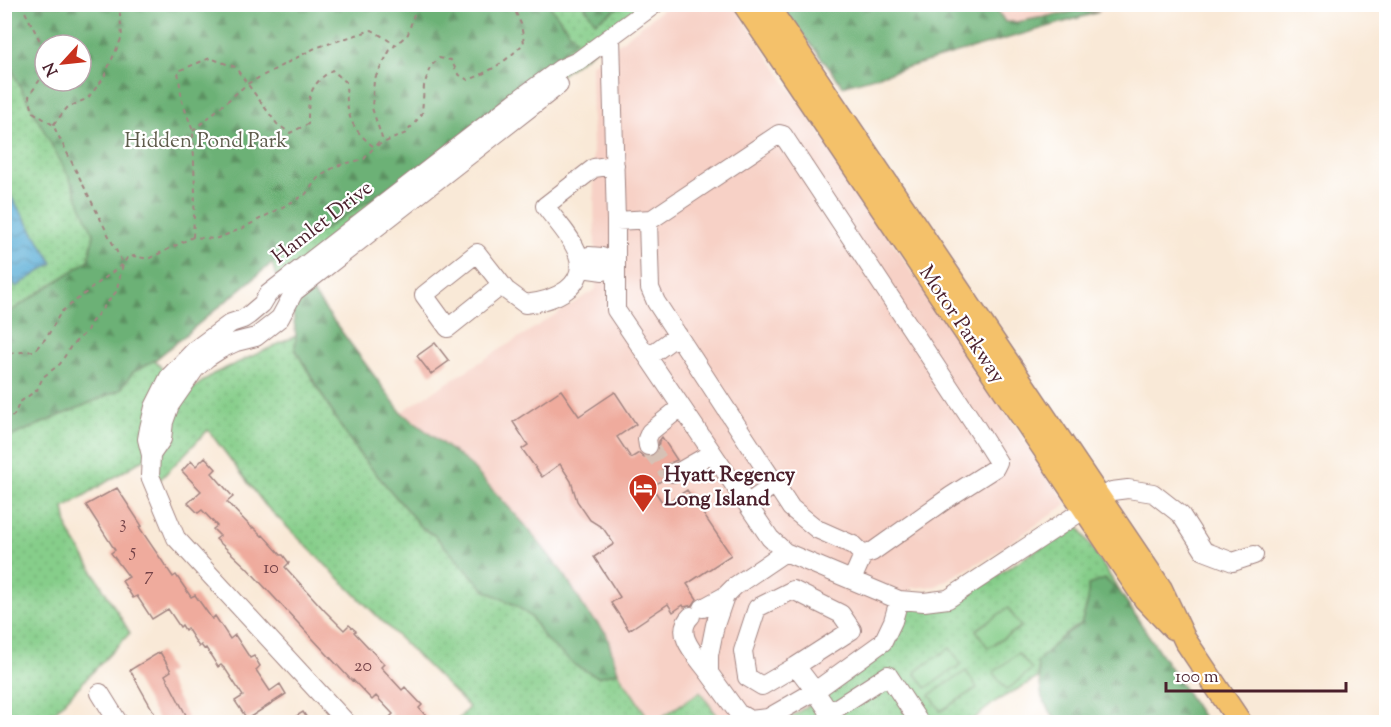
<svg xmlns="http://www.w3.org/2000/svg" width="1391" height="727" viewBox="0 0 1391 727" font-family="'Sorts Mill Goudy',serif">
<defs>
<pattern id="green-dots" width="8" height="8" patternUnits="userSpaceOnUse" patternTransform="scale(1.5)"><rect width="8" height="8" fill="#86ce8a"/><path d="M2 2h.1M6 6h.1" fill="none" stroke="#75b077" stroke-width="1.8" stroke-linecap="round"/></pattern>
<pattern id="forest-firs" width="22" height="20" patternUnits="userSpaceOnUse" patternTransform="scale(1.5)"><rect width="22" height="20" fill="#6cb176"/><path d="M5 1l3.5 6h-7zM16 11l3.5 6h-7z" fill="#5b8f61"/></pattern>
<pattern id="water-waves" width="16" height="10" patternUnits="userSpaceOnUse" patternTransform="scale(1.5)"><rect width="16" height="10" fill="#5cafd7"/><path d="M0 5q4-4 8 0t8 0" fill="none" stroke="#4e8eaf"/></pattern>
</defs>
<rect width="100%" height="100%" fill="#fff"/>
<filter id="ink" filterUnits="userSpaceOnUse"><feTurbulence type="fractalNoise" baseFrequency=".0167" numOctaves="2"/><feDisplacementMap in="SourceGraphic" scale="12" xChannelSelector="R" yChannelSelector="G"/><feConvolveMatrix kernelMatrix="1 2 1 2 8 2 1 2 1" color-interpolation-filters="sRGB"/></filter>
<filter id="wash" filterUnits="userSpaceOnUse"><feTurbulence type="fractalNoise" baseFrequency=".008" numOctaves="4" result="noise"/><feDisplacementMap in="SourceGraphic" scale="24" xChannelSelector="R" yChannelSelector="G"/><feGaussianBlur stdDeviation="1.35" result="paint"/><feColorMatrix in="noise" values="0 0 0 0 0 0 0 0 0 0 0 0 0 0 0 0 0 1.4 0 .05"/><feComposite in="paint" operator="in"/></filter>
<g filter="url(#wash)">
<rect width="100%" height="100%" fill="#f9e9d7"/>
<path fill="#f7d1c6" d="M668 5H734L1067 504 990 556 936 586 911 588 899 628 890 648 860 672 783 722H722L699 692 651 722 618 672 606 633 586 611 566 577 468 463 401 412 596 289 591 65Z
M994 5H1110L1099 12 1076 11 1017 22H1005Z"/>
<path fill="url(#green-dots)" stroke="#68765a" stroke-width="1.5" fill-rule="evenodd" d="M5 5H655L279 284 272 263 155 360 183 396 213 374 296 336 295 349 339 424 361 456 422 528 434 535 486 591 515 605 531 617 546 640 598 677 618 672 651 722H456L469 707 265 505 208 430 152 488 147 457 64 508 68 530 130 633 45 722H5V439L120 390 133 372 155 359 5 433ZM45 45H81V81H45Z
M1077 524 1120 592 1105 579 1088 601 1081 624 1064 635 1038 662V678L996 701 970 722H783L860 672 890 648 899 628 905 608 947 607Z
M700 692 722 722H654Z"/>
<path fill="url(#forest-firs)" stroke="#5b6850" stroke-width="1.5" fill-rule="evenodd" d="M5 5H549L576 40 443 153 273 262 155 360 133 372 120 390 5 439V315L88 261 94 235 69 177 17 81 5 51ZM45 45H81V81H45Z
M584 5H623L595 22Z
M780 5H994L1005 22H1017L1076 11 1099 12 843 86Z
M297 285 310 289 401 412 468 463 525 525 566 577 586 611 606 633 618 672 598 677 576 666 546 640 531 617 515 605 486 591 434 535 422 528 361 456 339 424 295 349 296 336 293 313Z
M1105 579 1120 592 1206 722H1057L1042 698 1037 662 1064 635 1081 624 1088 601V585Z"/>
<path fill="#86ce8a" stroke="#68765a" stroke-width="1.5" d="M1008 608 1021 627 988 648 976 630Z
M950 648 961 664 926 688 915 672Z
M1018 653 1032 669 1007 690 993 673Z
M966 671 977 688 941 711 930 695Z"/>
<path fill="url(#water-waves)" stroke="#536781" stroke-width="1.5" d="M5 187 53 263 16 287 5 268Z"/>
<g id="blocks">
<path fill="#efab9d" d="M435 343 449 361 431 374 417 356Z
M561 390 579 416 615 392 636 424 617 437 631 458 639 453 644 457 654 455 658 451 659 441 662 437 677 460 665 465 662 470 664 479 652 487 664 505 687 490 731 555 687 584 697 599 693 605 684 607 683 605 673 612 668 604 629 630 611 603 620 597 594 557 614 544 603 528 590 520 577 501 571 481 560 464 542 477 522 449 528 445 513 422Z
M205 457 216 469 212 473 233 497 227 502 252 528 253 527 262 536 263 535 281 555H283L289 563 285 567 325 611 344 630 349 625 356 631 354 632 384 664 381 667 402 690 405 687 422 705 419 708 432 723H384L393 714 376 696 372 700 353 680 352 681 246 567 216 539 220 536 213 529 217 526 202 510 198 513 188 503 201 491 182 471 191 461 196 466Z
M117 488 142 526 139 527 173 577 176 575 191 597 195 595 212 619 215 616 230 639 235 635 250 658 254 656 260 666 256 670 270 691 280 684 286 694 247 719 235 701 243 696 226 670 221 665 218 667 206 648 204 649 201 645 199 647 187 628 185 630 182 625 180 627 168 609 152 619 137 596 133 598 122 581 129 577 111 553 115 550 86 505Z
M160 652 171 671 165 675 187 717 185 718 187 723H160L130 670Z
M303 712 310 723H285Z"/>
</g>
</g>
<g filter="url(#ink)">
<use href="#blocks" fill-opacity="0" stroke="#a28481" stroke-width="1.5"/>
<g fill="none" stroke-linecap="round" stroke-linejoin="round">
<path stroke="#d6c1b5" stroke-width="18" stroke-dasharray="18 9" stroke-linecap="butt" d="M648 446 666 470 673 473"/>
<g stroke="#a28481" stroke-width="20">
<path id="minor" d="M611 37 616 221V310L770 538 785 552 899 600 924 602 948 599 1100 499 1112 491 1128 489 1153 493 1181 515 1204 551 1233 562 1254 555
M616 221 652 219 779 134 783 135 976 427 998 462 995 468 951 496 872 552 863 555 852 580
M648 221 650 288 656 302 791 508 817 529 853 545 863 555
M580 262H585L589 269 603 271 608 264 602 257 589 256 585 262
M502 285 448 328 424 295 477 253 506 290 525 304C552 301 591 287 577 252 571 236 555 220 545 206L594 168 615 165
M648 357 678 335
M648 446 647 439 650 432 681 407
M151 455 162 439 164 422 170 405 195 369 207 358 221 349 236 342 256 337 280 318 294 292 559 85
M673 473 679 472 712 453
M747 504 775 484
M785 552 735 586 725 596 715 625 709 655V673L738 713 750 720 768 718 815 691 836 722
M703 608 725 596
M691 616C672 634 698 657 709 673
M796 666 762 686 747 677 743 651 757 608 793 590 841 614 852 630 796 666 815 691 883 642 893 621 899 600
M100 693 118 722
M346 722 176 538 150 476 151 455 147 439 149 428 154 407 169 377 196 349 231 323 243 319 249 315 262 304 268 294 519 99 560 69 578 61 655 4
M825 722 829 713 888 675 919 722"/>
</g>
<g stroke="#a28481" stroke-width="25">
<path id="major" d="M744 4 1145 599 1173 628
M766 4 1161 589 1185 640 1240 722"/>
</g>
<path stroke="#a28481" stroke-width="2" stroke-dasharray="4.5 4.5" stroke-linecap="butt" d="M21 4 40 41 41 78 29 96 33 112 53 125
M193 131 247 84 315 48 372 30 396 45
M193 237 195 193 193 131 182 101 178 71 210 58 235 67 277 124 290 133 308 124C308 98 308 86 332 70L346 82C347 114 348 126 374 147L406 133 422 114 424 86 430 67 439 58 451 60 458 74 468 80C490 72 508 60 524 43L521 24 512 4
M4 359 10 353 34 351 47 337 61 312 123 264 53 125 67 108 88 98 103 79 122 37 119 4
M4 422 14 415 20 402 37 390 43 377 60 364 71 346 87 331 89 325 116 292 123 264 127 258 134 256 148 259 193 237 215 239 241 229 305 195 318 178 336 166 364 159 382 138 372 108 374 80 390 50 408 34 417 4"/>
<use href="#minor" stroke="#fff" stroke-width="18"/>
<use href="#major" stroke="#f4c16a" stroke-width="22"/>
</g>
</g>
<defs>
<g id="hotel-pin" transform="scale(1.5)"><path d="M0 17L-7.5 6A9.5 9.5 0 1 1 7.5 6Z" fill="#c8321e" stroke="#fff"/><path d="M-6-4.5h1.5V1H6V5H4.5V3h-9V5H-6ZM-4 0a1.8 1.8 0 1 1 3.6 0ZM.5 0V-2.5h3Q6-2.5 6 0Z" fill="#fff"/></g>
</defs>
<g fill-rule="evenodd">
<use href="#hotel-pin" x="643" y="488"/>
</g>
<g text-anchor="middle" dominant-baseline="central" stroke-width="4.5" stroke-linejoin="round" paint-order="stroke">
<g font-size="18" fill="#734248">
<text x="123" y="524">3</text>
<text x="133" y="552">5</text>
<text x="271" y="569">10</text>
<text x="149" y="576">7</text>
<text x="363" y="667">20</text>
</g>
<g font-size="21" fill="#5f5c4c" stroke="#fff">
<text x="206" y="142">Hidden Pond Park</text>
</g>
<g font-size="21" fill="#4a1f2b" stroke="#fff">
<text transform="translate(323 223) rotate(-38)">Hamlet Drive</text>
<text transform="translate(961 325) rotate(56)">Motor Parkway</text>
</g>
<g font-size="21" font-weight="bold" fill="#4a1f2b" stroke="#fff" text-anchor="start">
<text x="664" y="476">Hyatt Regency<tspan x="664" dy="24">Long Island</tspan></text>
</g>
</g>
<rect width="1391" height="727" fill="none" stroke="#fff" stroke-width="24"/>
<g transform="translate(63 63) rotate(243)"><circle r="28" fill="#ffffff" stroke="#b7a5aa" stroke-width="1.5"/>
<path d="M0-4.5L10 22L0 15L-10 22Z" fill="#c8321e"/>
<text y="-9" font-size="16" font-weight="bold" text-anchor="middle" fill="#4a1f2b">N</text>
</g>
<path d="M1166 682v9h180v-9" fill="none" stroke="#4a1f2b" stroke-width="3"/>
<text x="1175" y="682" font-size="18" fill="#4a1f2b" stroke="#ffffff" stroke-width="4.5" paint-order="stroke">100 m</text>
</svg>
